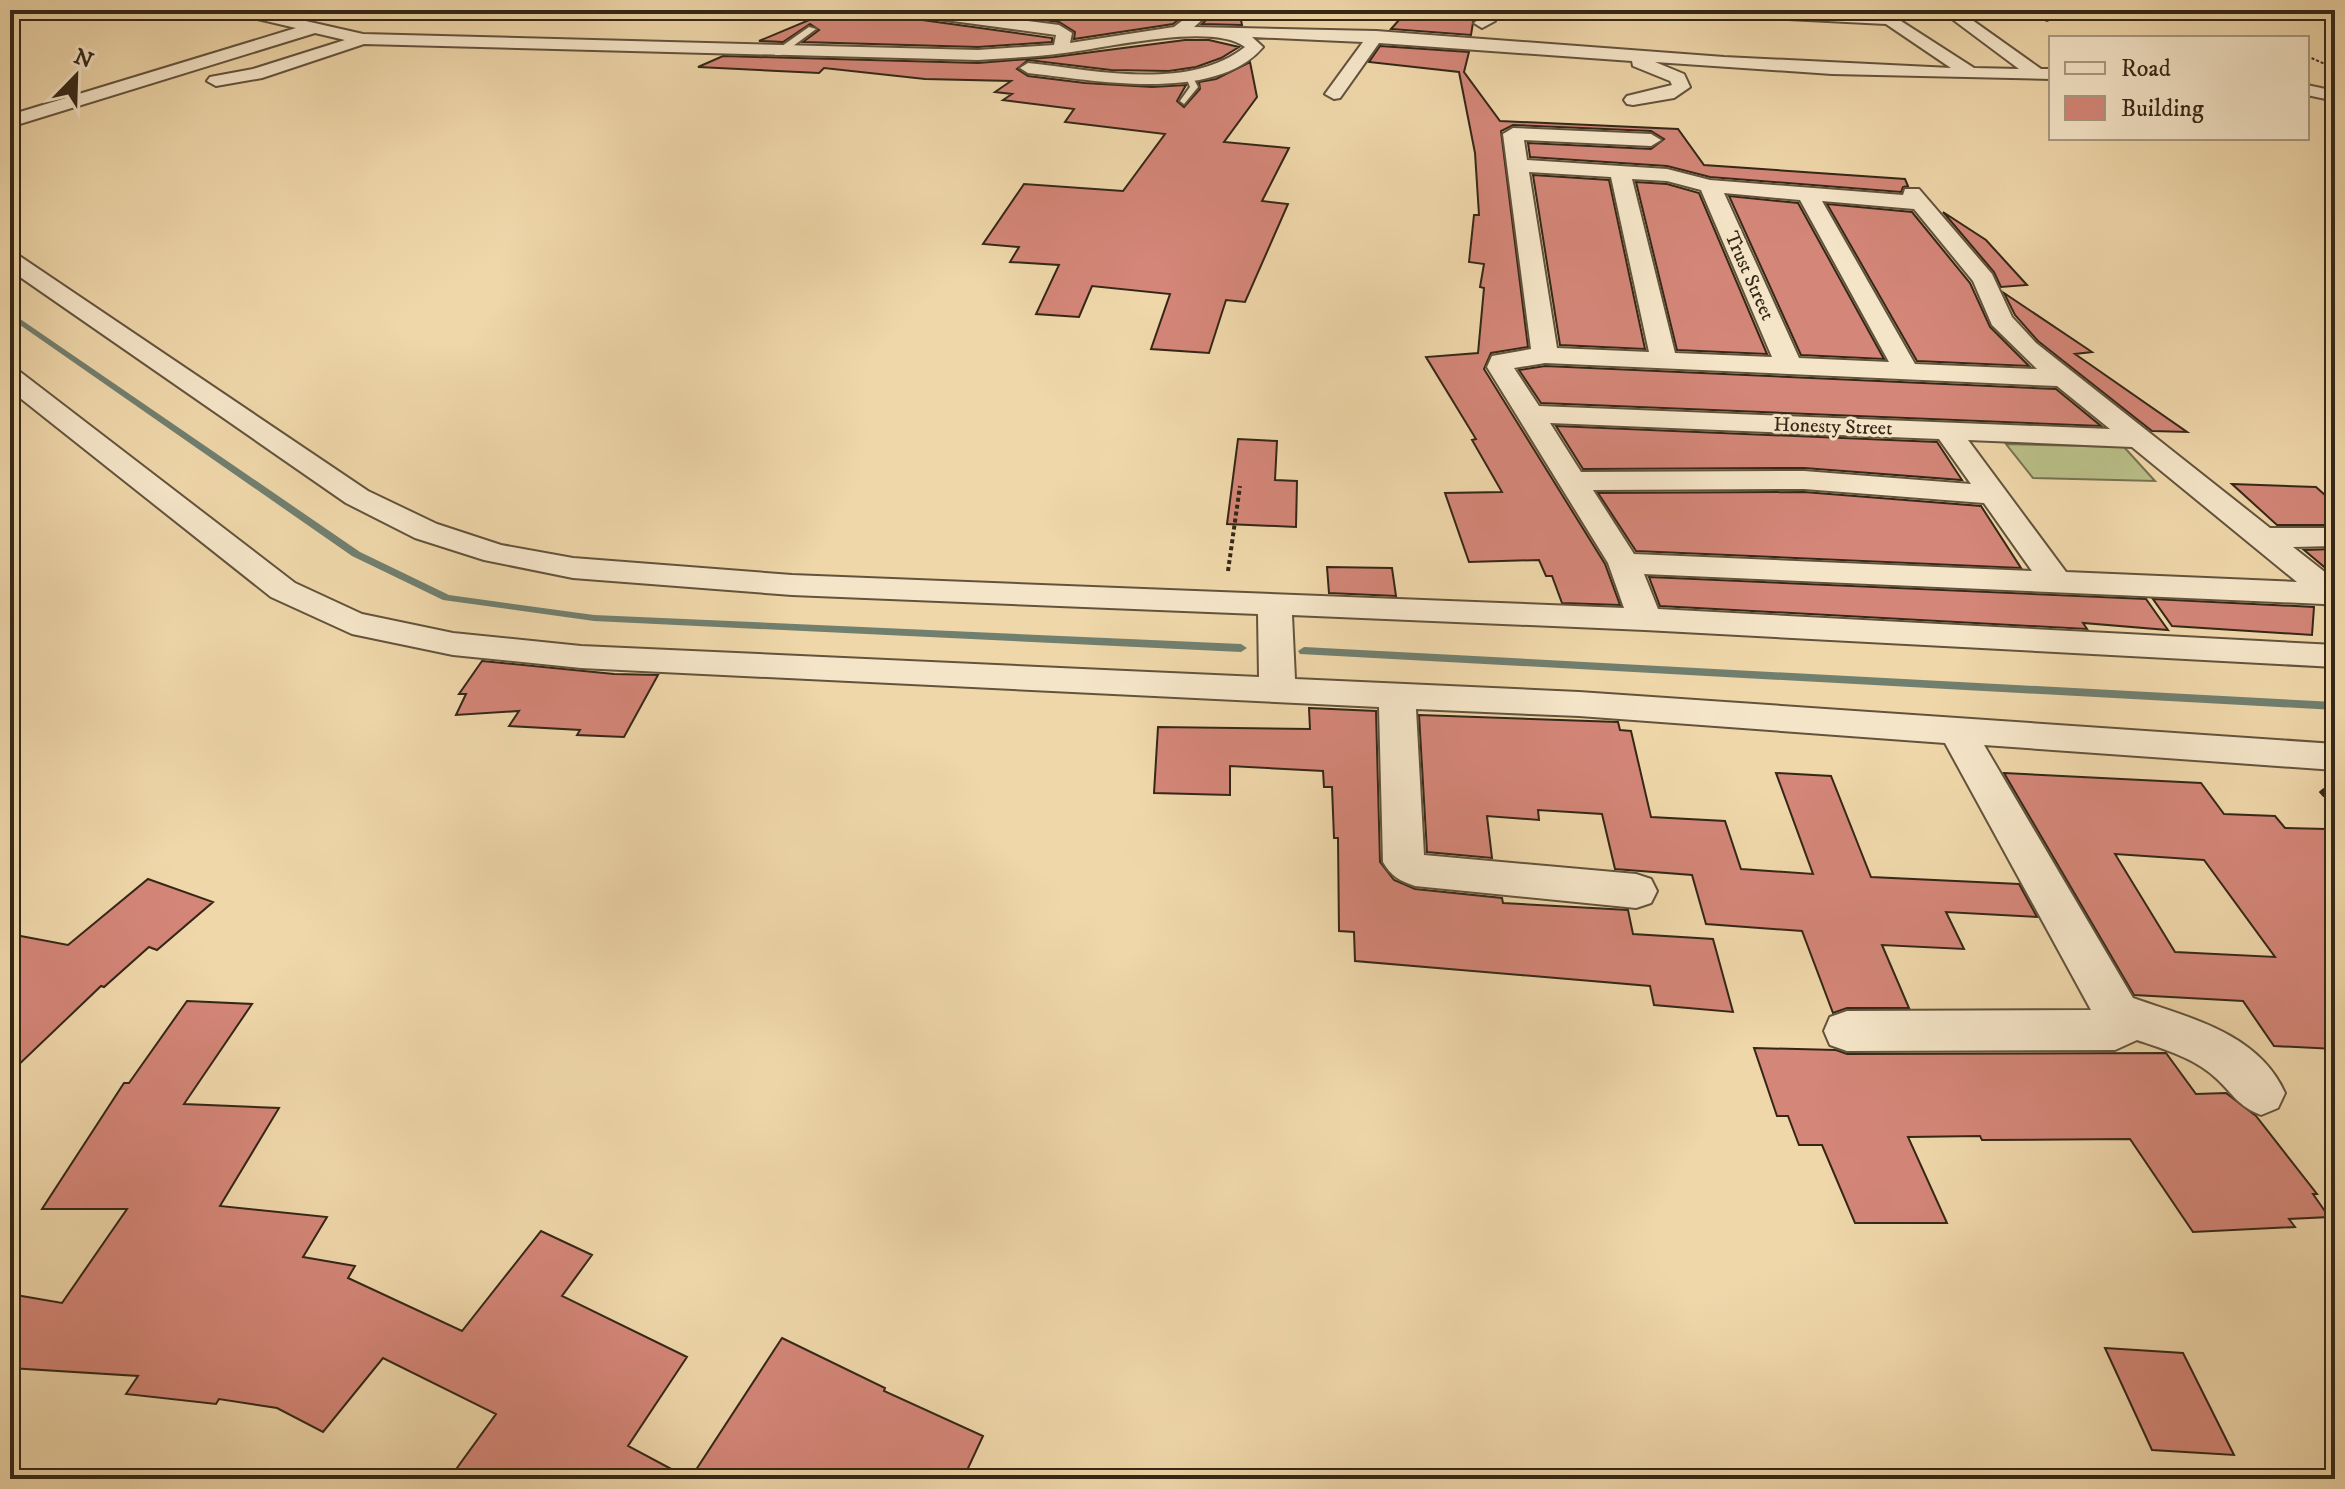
<svg xmlns="http://www.w3.org/2000/svg" width="2345" height="1489" viewBox="0 0 2345 1489" font-family="'IM FELL DW Pica',serif">
<rect width="100%" height="100%" fill="#efd7aa"/>
<filter id="stains"><feTurbulence type="fractalNoise" baseFrequency=".0025" numOctaves="4"/><feColorMatrix values="0 0 0 0 .2 0 0 0 0 .09 0 0 0 0 .02 0 0 0 .5 -.17"/></filter>
<radialGradient id="worn" r=".72"><stop offset=".6" stop-color="#630" stop-opacity="0"/><stop offset="1" stop-color="#630" stop-opacity=".3"/></radialGradient>
<path fill="#b9be88" stroke="#767250" stroke-width="2" d="M2006 444 2124 447 2155 481 2033 478Z"/>
<g fill="none" stroke-linecap="round" stroke-linejoin="round">
<path fill="#717f6f" fill-rule="evenodd" d="M10 312 360 552 449 595 594 615 1241 644 1247 648 1241 652 594 621 443 600 352 556 10 318Z
M1304 647 2335 702V710L1300 654 1298 651Z"/>
</g>
<path fill="#d48678" stroke="#342717" stroke-width="2" fill-rule="evenodd" d="M833 10H897L908 18 1052 38V42L978 47 803 42 819 30 810 24 783 42 759 41Z
M966 10H1191L1173 24 1074 39 1075 32 1059 22Z
M1216 10H1239L1242 25 1202 24Z
M1408 10H1475L1471 35 1391 29Z
M1185 40H1209L1239 47 1221 58 1196 67 1169 71 1111 70 1028 60 1017 69 1028 76 1085 83 1152 87 1186 85 1177 101 1184 107 1200 89 1199 82 1216 79 1250 62 1257 97 1224 142 1289 148 1262 201 1288 204 1245 302 1226 300 1209 353 1151 349 1170 294 1092 286 1079 317 1036 314 1059 265 1010 262 1019 247 983 244 1024 184 1123 191 1165 134 1065 122 1074 109 1003 100 1012 94 995 92 1011 81 925 79 824 68 819 73 698 67 723 56 978 63 1054 57Z
M1380 46 1469 52 1464 72 1500 121 1678 129 1704 165 1905 179 1908 186 1903 187 1901 192 1710 177 1667 166 1530 157 1528 143 1651 149 1664 139 1651 131 1513 125 1501 131 1528 347 1491 353 1484 369 1605 564 1620 605 1562 603 1552 576H1546L1539 560 1469 562 1445 493 1502 492 1472 440 1476 439 1426 357 1478 353 1484 288 1480 287 1484 264 1469 262 1474 215H1479L1475 153 1459 72 1369 62Z
M1533 175 1609 180 1645 349 1560 345Z
M1636 182 1667 184 1699 193 1767 354 1677 350Z
M1729 196 1798 203 1884 359 1801 355Z
M1827 204 1912 212 1970 283 1990 327 2029 366 1917 361Z
M1943 212 1986 240 2027 285 2001 287 1994 272Z
M2004 293 2092 352 2075 354 2187 432 2152 431 2038 341 2015 315Z
M1545 366 2056 389 2101 426 1541 403 1519 370Z
M1556 426 1937 442 1962 480 1804 468 1583 469Z
M1238 439 1277 441 1275 480 1297 481 1296 527 1227 524Z
M2232 484 2316 487 2335 504V525H2277Z
M1804 492 1981 506 2021 568 1636 551 1598 493Z
M2335 549V576L2304 550Z
M1327 567 1392 568 1396 596 1329 593Z
M1649 577 2146 599 2168 630 2083 623 2087 629 1660 606Z
M2153 599 2314 607 2312 635 2172 626Z
M482 661 614 674 658 675 624 737 577 735 580 730 509 726 519 711 456 715 466 694H459Z
M1309 708 1376 711 1380 862 1394 880 1415 889 1502 898 1503 903 1628 910 1633 934 1713 939 1733 1012 1654 1005 1650 986 1355 961 1354 932 1339 931 1338 838H1334L1332 787H1324L1323 771 1230 766V795L1154 793 1158 727 1310 729Z
M1419 715 1618 722 1620 730 1631 731 1651 817 1725 821 1741 869 1813 874 1776 773 1831 776 1871 877 2019 884 2037 917 1946 912 1964 949 1882 945 1909 1008H1847L1833 1013 1802 931 1706 924 1692 875 1615 869 1602 814 1538 810 1539 820 1487 816 1492 858 1427 852Z
M2004 773 2201 783 2224 814 2275 816 2285 828 2326 829 2335 840V1049L2274 1046 2243 1001 2134 995ZM2115 854 2204 860 2275 957 2175 952Z
M148 879 213 902 157 950 149 947 104 987 101 986 10 1073V934L68 945Z
M187 1001 252 1004 184 1104 279 1108 220 1206 327 1217 303 1257 355 1266 348 1278 462 1331 541 1231 592 1255 562 1296 687 1357 628 1446 690 1479H449L496 1414 383 1358 323 1432 277 1408 219 1399 216 1404 126 1394 138 1376 10 1368V1294L62 1303 127 1209H42L124 1083H129Z
M1754 1048 1836 1050 1847 1054 2166 1053 2196 1094 2226 1093 2256 1116 2317 1194H2313L2329 1217 2289 1219 2295 1227 2193 1232 2130 1139 1982 1140 1980 1136 1908 1137 1947 1223H1855L1822 1145H1799L1788 1116H1777Z
M782 1338 885 1388 884 1391 983 1436 963 1479H690Z
M2105 1348 2183 1353 2234 1455 2152 1450Z"/>
<g fill="none" stroke-linecap="round" stroke-linejoin="round">
<g stroke="#63533c" stroke-width="4">
<path id="lane" d="M809 27 816 29 781 55H775V51Z
M1184 72H1190L1198 87 1184 104 1180 101 1190 87Z"/>
</g>
<g stroke="#63533c" stroke-width="4">
<path id="street" d="M229 10H257L363 34 978 50 1054 45 1056 35 908 15 900 10H943L1059 25 1072 33 1070 43 1174 27 1196 10H1213L1194 27 1376 31 1724 57 1951 68 1886 24 1770 18V12L1775 10 1890 14 1974 68 2019 69 1940 10H1958L2041 69H2051V79L1832 74 1655 62 1684 74 1690 87 1674 98 1633 105 1627 104 1624 100 1627 96 1672 85 1670 81 1633 66 1632 61 1379 43 1340 98 1334 99 1325 94 1363 42 1252 37 1263 47C1215 104 1093 80 1028 73L1020 68 1028 63C1095 70 1188 92 1245 47 1212 22 1107 48 1064 53 1036 57 1007 58 978 60L364 44 262 78 216 86 207 81 210 77 253 69 345 40 315 33 10 127V115L296 28 232 13Z
M1483 10H1499L1495 21 1482 28 1474 23 1483 16Z
M2030 10H2049L2055 15 2047 20Z
M2307 85 2335 91V101L2307 95Z
M1513 128 1651 134 1661 140 1651 146 1524 140 1527 160 1667 169 1710 180 1903 195 1905 189H1919L1992 274 2012 317 2036 343 2270 528H2335V546L2293 547 2335 580V607L2323 604 1644 574 1658 609 2335 645V667L1645 630 1292 615 1295 679 1579 692 2335 744V770L1984 745 2133 998C2190 1018 2258 1033 2285 1093L2278 1108 2261 1115C2238 1106 2234 1095 2217 1079 2195 1058 2166 1050 2137 1040L2115 1050 1847 1051 1830 1045 1824 1031 1830 1017 1847 1011 2091 1010 1945 743 1579 716 1416 709 1424 855 1636 874 1651 879 1657 891 1651 903 1636 908 1415 886C1400 881 1391 876 1383 862L1379 707 581 668 453 655 352 634 271 597 10 390V369L19 371 295 583 362 614 453 633 581 646 1259 677 1258 614 792 595 573 578 484 560 415 538 346 503 10 270V253L18 255 368 491 437 524 501 545 573 558 792 575 1624 608 1608 563 1487 367 1492 356 1531 349 1503 134ZM1529 172 1611 177 1649 352 1557 348ZM1632 179 1667 181 1701 190 1772 357 1675 353ZM1724 193 1800 200 1889 362 1799 358ZM1822 201 1914 209 1973 281 1992 325 2037 369 1915 364ZM1545 363 2057 386 2110 429 1539 406 1514 368ZM1550 423 1939 439 1971 484 1804 471 1581 472ZM1968 440 2132 447 2297 582 2066 572ZM1804 489 1984 503 2032 571 1634 554 1593 490Z"/>
</g>
<path stroke="#342717" stroke-width="2" stroke-dasharray="3 2" stroke-linecap="butt" d="M2307 56 2327 65"/>
<path stroke="#342717" stroke-width="4" stroke-dasharray="4 3" stroke-linecap="butt" d="M1228 571 1240 486"/>
<path stroke="#342717" stroke-width="6" stroke-dasharray="7 5" stroke-linecap="butt" d="M2321 790 2335 806"/>
<use href="#lane" fill="#f5e5c8" fill-rule="evenodd"/>
<use href="#street" fill="#f5e5c8" fill-rule="evenodd"/>
</g>
<g text-anchor="middle" dominant-baseline="central" stroke-width="6" stroke-linejoin="round" paint-order="stroke">
<g font-size="20" fill="#342717" stroke="#f5e5c8">
<text transform="translate(1749 276) rotate(66)">Trust Street</text>
<text transform="translate(1833 427) rotate(2)">Honesty Street</text>
</g>
</g>
<rect width="2345" height="1489" fill="none" stroke="#efd7aa" stroke-width="40"/>
<rect x="12" y="12" width="2321" height="1465" fill="none" stroke="#342717" stroke-width="4"/>
<rect x="20" y="20" width="2305" height="1449" fill="none" stroke="#342717" stroke-width="2"/>
<rect x="2049" y="36" width="260" height="104" fill="#f5e5c8" stroke="#a89981" stroke-width="2"/>
<rect x="2065" y="62" width="40" height="12" fill="#f5e5c8" stroke="#a89981" stroke-width="2"/>
<text x="2121" y="76" font-size="24" fill="#342717">Road</text>
<rect x="2065" y="96" width="40" height="24" fill="#d48678" stroke="#a89981" stroke-width="2"/>
<text x="2121" y="116" font-size="24" fill="#342717">Building</text>
<g transform="translate(76 76) rotate(23)" stroke="#f5e5c8" stroke-width="6" paint-order="stroke">
<path d="M0-6L14 30L0 20L-14 30Z" fill="#342717"/>
<text y="-12" font-size="22" font-weight="bold" text-anchor="middle" fill="#342717">N</text>
</g>
<rect width="100%" height="100%" filter="url(#stains)"/>
<rect width="100%" height="100%" fill="url(#worn)"/>
</svg>
